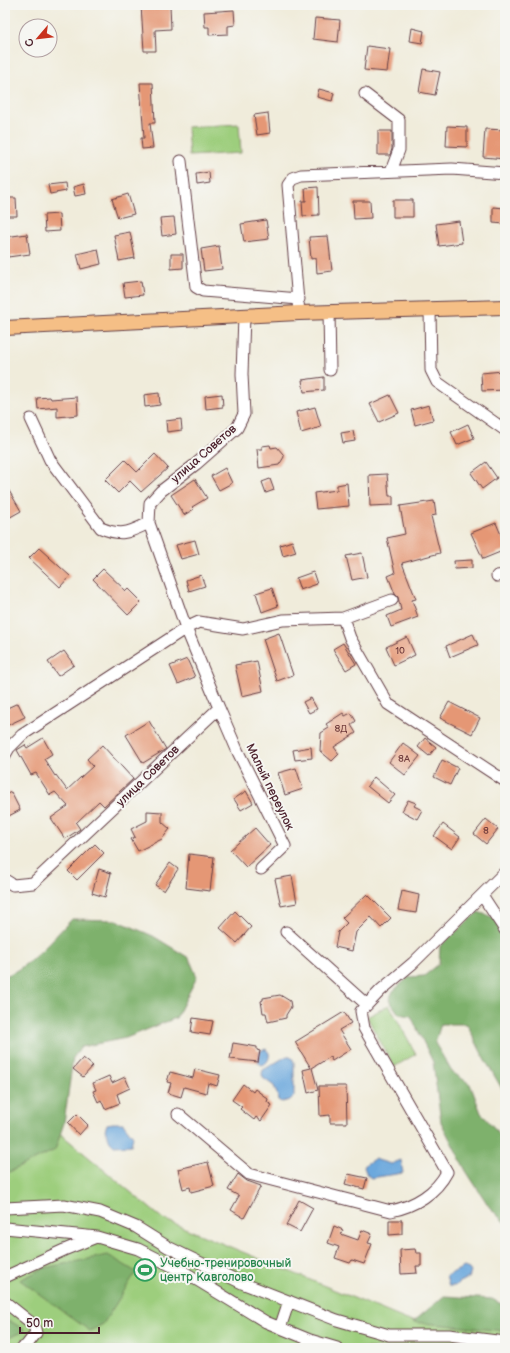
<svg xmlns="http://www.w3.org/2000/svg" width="510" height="1353" viewBox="0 0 510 1353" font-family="'Balsamiq Sans',sans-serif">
<rect width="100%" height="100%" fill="#f6f6f2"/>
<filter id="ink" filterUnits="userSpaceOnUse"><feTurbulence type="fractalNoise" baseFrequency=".025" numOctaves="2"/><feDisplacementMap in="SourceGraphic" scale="8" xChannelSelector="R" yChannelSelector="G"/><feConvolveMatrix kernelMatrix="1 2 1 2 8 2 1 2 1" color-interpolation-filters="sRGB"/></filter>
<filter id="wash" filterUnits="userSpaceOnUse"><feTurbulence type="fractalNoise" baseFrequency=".012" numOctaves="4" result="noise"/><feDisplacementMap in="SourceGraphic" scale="16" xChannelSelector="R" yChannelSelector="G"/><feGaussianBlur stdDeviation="0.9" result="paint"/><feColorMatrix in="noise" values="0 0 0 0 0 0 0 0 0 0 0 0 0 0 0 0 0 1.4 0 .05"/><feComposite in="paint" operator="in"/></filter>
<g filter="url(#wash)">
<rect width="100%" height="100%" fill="#f0ecdb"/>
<path fill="#9dce7d" stroke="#747654" d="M239 124 241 153 189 156 187 127Z
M389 1005 416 1054 394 1067 367 1017Z
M26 1105 163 1219 407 1320 495 1329 505 1333V1348H5V1110Z"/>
<path fill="#7eb16c" stroke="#64684c" d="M478 912 498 919 505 951 502 980 505 986V1094L484 1058 467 1024H441L435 1043 452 1072 470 1084 481 1113 505 1140V1223L490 1208 466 1171 441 1122 433 1062 411 1016 399 1014 389 1000 393 991 409 977 424 976 439 964 440 946Z
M72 919 116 920 153 936 189 958 197 977 176 1018 126 1038 81 1047 73 1058 64 1123 55 1150 5 1174V976C30 967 54 937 72 919Z
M108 1255 136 1272 103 1324 90 1331 20 1280 44 1268Z
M444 1296 492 1299 505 1306V1331L413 1322Z
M10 1321 25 1330 5 1340V1323Z"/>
<path fill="#6ca8dd" stroke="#5b6484" d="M266 1049 269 1053C270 1059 267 1065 260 1065L258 1062 260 1051Z
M287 1056 292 1058 294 1062V1096L290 1100 282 1102 279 1100 274 1086 263 1078 262 1074 263 1070Z
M113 1123H123L133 1136 131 1145 114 1146 110 1142 105 1130 107 1124Z
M374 1159 391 1164 401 1160 403 1173 371 1178 367 1175 364 1167 366 1164Z
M464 1267 469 1269 471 1272 469 1278 459 1282 455 1286H449L446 1276Z"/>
<g id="blocks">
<path fill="#e59774" d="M141 5H170L171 29 155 30 156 51H144Z
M234 10 235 25 228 26V34L209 35V27H205L204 12Z
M315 18 340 20 338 42 313 39Z
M412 28 424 31 422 43 410 41Z
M367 46 390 49 387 72 364 70Z
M423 69 440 72 435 95 419 92Z
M140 83H153L155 123H150L153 148 142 149 141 138H144Z
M319 89 334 93 332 101 317 97Z
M268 113 270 133 257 135 254 115Z
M447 126 467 127V147L446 146Z
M485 129 505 130V159L483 157Z
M378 131H392V149L390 155H378Z
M209 172 210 183 197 185 196 174Z
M65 183 66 191 50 194 48 185Z
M84 184 86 194 75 196 73 187Z
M318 187 319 215 303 216 302 201H306L305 188Z
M128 194 134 214 118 218 112 199Z
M5 198H16L17 216H5Z
M393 200H413V217H393Z
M353 201H370L371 218 354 219Z
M493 207 505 208V224L493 223Z
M59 214 60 231 45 232 44 215Z
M174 217 176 234 162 236 160 218Z
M266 220 269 239 244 242 241 224Z
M459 221 462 243 439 246 436 224Z
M130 232 135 258 119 261 114 235Z
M27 234 30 254 8 257 5 237Z
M328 236 332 271 317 273 316 258 311 259 309 237Z
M219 246 222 269 204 271 201 249Z
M98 249 101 264 81 269 77 254Z
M171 254H183V268L171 269Z
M141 281 143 295 125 297 123 283Z
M503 371 505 390 482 391 481 373Z
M324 377V390L304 392 302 380Z
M159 393 160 405 145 407 144 395Z
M222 394 223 407 206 409 205 396Z
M390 395 399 413 379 422 370 404Z
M50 397 51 399 77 397 78 415 57 417V407L38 409 37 398Z
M429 405 433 420 415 425 411 410Z
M315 407 321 427 301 433 296 412Z
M181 419 182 430 167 432 166 421Z
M468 424 474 438 457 445 451 432Z
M353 431 355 441 343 443 341 433Z
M270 445 271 448 277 447 283 454 284 457 279 465 259 468 257 449H262V446Z
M155 454 168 468 141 492 130 481 118 493 105 480 125 460 137 472Z
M486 462 497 478 482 489 471 473Z
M225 468 232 483 219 490 211 476Z
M387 474 389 496H393V505L370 506 369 475Z
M195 479 207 498 192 507 194 509 184 515 171 495Z
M270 479 274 490 266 493 262 482Z
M347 483 349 506 316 509 314 493 337 490V485Z
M5 484 21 511 5 520Z
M434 501 436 515 431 516 440 553 402 563 416 599 412 600 418 617 391 627 387 616 401 610 398 597 395 594 388 576 395 573 387 538 405 534 400 506Z
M496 523 505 544V550L483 559 471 533Z
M195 540 199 554 181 559 176 545Z
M292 541 296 552 283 556 280 545Z
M39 548 70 576 60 587 29 558Z
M362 553 367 577 352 580 346 556Z
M472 560V568L455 569 454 561Z
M103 569 126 591 128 589 141 602 128 615 93 579Z
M313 572 317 584 300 590 296 578Z
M201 575 205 586 189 591 186 580Z
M272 588 278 606 262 612 256 593Z
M279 633 293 675 277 681 263 639Z
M473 634 478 645 450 657 446 646Z
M407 637 415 655 394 665 386 647Z
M343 643 356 664 346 670 333 649Z
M64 651 74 665 58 676 48 662Z
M187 659 195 677 178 684 170 666Z
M257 661 263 691 242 696 235 665Z
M311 698 317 709 309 713 303 702Z
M449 702 480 718 472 734 440 718Z
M18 703 25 717 8 725 5 720V709Z
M343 713 345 716 351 713 356 721 351 725 356 733 334 747 339 754 332 761 320 751 321 733 329 728 326 724Z
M149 721 166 749 143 763 126 735Z
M43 738 52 754 44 759 55 776 56 775 67 790 93 766 87 759 102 745 133 779 104 806 99 801 76 823 80 829 65 839 51 818 68 806 55 792 50 795 36 773 31 775 17 750 25 745 27 748Z
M425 738 436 747 429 756 418 747Z
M403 743 420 756 405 775 389 762Z
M311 747 312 758 295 760 293 750Z
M442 760 458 768 450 785 434 777Z
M296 768 303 789 285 795 278 773Z
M374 777 395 795 388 803 367 786Z
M246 791 253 803 241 810 234 799Z
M11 792 20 810 5 818V795Z
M408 800 416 803 414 806 422 810 417 819 402 811Z
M147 811 162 812V822L170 829 162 839 138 851 131 839 135 837 131 829 147 821Z
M486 819 498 829 486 844 474 834Z
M443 824 460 837 452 849 434 836Z
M255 828 270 845 246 867 230 850Z
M95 844 104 853 77 880 68 871Z
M189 854 214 857 210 891 186 888Z
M170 863 178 869 164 891 155 885Z
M99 869 111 873 105 897 92 893Z
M292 876 297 903 281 906 275 879Z
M402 891 419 895 416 913 398 910Z
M367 894 391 918 381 928 371 917 356 932 352 951 335 947 338 932 347 923 342 918Z
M235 911 251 927 237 943 220 928Z
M280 995 290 1001 291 1007 286 1015V1018L268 1022 266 1013H263L261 1001 263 1000V998Z
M344 1012 351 1023 339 1030 351 1049 332 1061 330 1057 312 1068 318 1090 308 1093 303 1070 311 1068 295 1042Z
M193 1018 213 1021 210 1035 191 1032Z
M233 1043 257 1047V1050L260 1051 258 1062 230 1059Z
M83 1058 93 1066 83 1077 73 1069Z
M195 1069 220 1075 217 1086 208 1083 206 1093 184 1087 181 1097 168 1093 171 1083 167 1082 170 1072 193 1078Z
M109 1076 112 1083 125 1077 130 1088 117 1094 120 1103 105 1109 101 1100 98 1102 93 1091 96 1090 93 1083Z
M243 1084 253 1092 255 1089 268 1099 267 1102 272 1105 261 1121 256 1117 254 1120 240 1109 242 1107 232 1100Z
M319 1086H346L347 1123H330V1115L320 1116Z
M77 1114 88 1125 79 1135 68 1123Z
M208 1162 214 1186 191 1192 190 1187 183 1189 178 1169Z
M238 1174 247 1181 261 1186 244 1218 231 1210 239 1196 228 1190Z
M348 1174 367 1178 364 1189 345 1184Z
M299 1200 313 1208 300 1232 286 1225Z
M389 1220H402V1234L389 1235Z
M334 1226 343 1230 341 1234 358 1240 362 1230 372 1234 368 1243 372 1244 364 1264 352 1260 350 1263 335 1258 339 1247 328 1243Z
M415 1249 416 1253H421V1266H416L417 1273 401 1274 400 1250Z"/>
</g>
</g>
<g filter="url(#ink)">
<use href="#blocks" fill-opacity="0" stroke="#633e45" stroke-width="1"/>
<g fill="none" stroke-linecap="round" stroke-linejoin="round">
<g stroke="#633e45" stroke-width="13">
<path id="minor" d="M365 94 399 120V150L391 171
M181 161 196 287 203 291 299 299
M430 310 431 370 437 382 505 430
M329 312 330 370
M299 313 288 185 293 178 301 175 452 169 505 173
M31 419 50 460 101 528C123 537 129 532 149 523
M497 576 505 575
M343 618 350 638 388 704 505 781
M219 708 238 752 285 846 261 869
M5 755 9 748 22 735 186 628 199 622 243 629 283 620 343 618 392 600
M5 880 13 885 33 883 219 708 186 628 149 523 150 503 161 491 196 464 237 428 244 414 242 374 244 316
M482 895 505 930
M286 932 367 1005
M178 1114 249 1174 391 1211C415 1206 436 1193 447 1172L364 1028 361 1011 381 990 413 963 505 872
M5 1208 64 1205 100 1212 136 1227 168 1247 242 1283 337 1320 389 1335H449L505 1342
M5 1228 97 1237 138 1249 184 1272 266 1322 310 1340 337 1348
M5 1277 64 1250 94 1238
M5 1302 34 1325 36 1333 26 1346 22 1348
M280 1328 289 1301"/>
</g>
<g stroke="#633e45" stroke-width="16">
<path id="major" d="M5 328 299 313 505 307"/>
</g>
<use href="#minor" stroke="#fff" stroke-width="11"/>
<use href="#major" stroke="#f5bf86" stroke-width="14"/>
</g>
</g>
<defs>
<g id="stadium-ring" transform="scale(1.15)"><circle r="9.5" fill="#f6f6f2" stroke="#2e9e5b" stroke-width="1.5"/><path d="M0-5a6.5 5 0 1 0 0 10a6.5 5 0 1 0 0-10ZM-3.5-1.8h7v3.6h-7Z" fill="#2e9e5b"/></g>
</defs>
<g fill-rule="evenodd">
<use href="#stadium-ring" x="145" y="1270"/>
</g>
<g text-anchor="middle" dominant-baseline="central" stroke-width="4" stroke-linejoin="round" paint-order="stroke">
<g font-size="10" fill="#713d3d">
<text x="400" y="651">10</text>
<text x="341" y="729">8Д</text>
<text x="404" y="759">8А</text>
<text x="486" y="831">8</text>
</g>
<g font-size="12" fill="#4a1f2b" stroke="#f6f6f2">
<text transform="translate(204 454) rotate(-41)">улица Советов</text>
<text transform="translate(148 776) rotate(-44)">улица Советов</text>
<text transform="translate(270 787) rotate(64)">Малый переулок</text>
</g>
<g font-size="12" fill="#27864d" stroke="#f6f6f2" text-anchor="start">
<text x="160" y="1263">Учебно-тренировочный<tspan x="160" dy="14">центр Кавголово</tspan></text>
</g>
</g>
<rect width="510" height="1353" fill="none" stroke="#f6f6f2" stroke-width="20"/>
<g transform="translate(38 38) rotate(242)"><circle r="19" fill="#f6f6f2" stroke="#b1a0a2"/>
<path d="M0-3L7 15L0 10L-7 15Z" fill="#c8321e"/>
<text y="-6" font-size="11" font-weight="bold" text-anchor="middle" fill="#4a1f2b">С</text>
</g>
<path d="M20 1327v6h79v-6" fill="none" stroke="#4a1f2b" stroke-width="2"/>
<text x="26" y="1327" font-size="12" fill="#4a1f2b" stroke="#f6f6f2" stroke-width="3" paint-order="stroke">50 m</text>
</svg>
